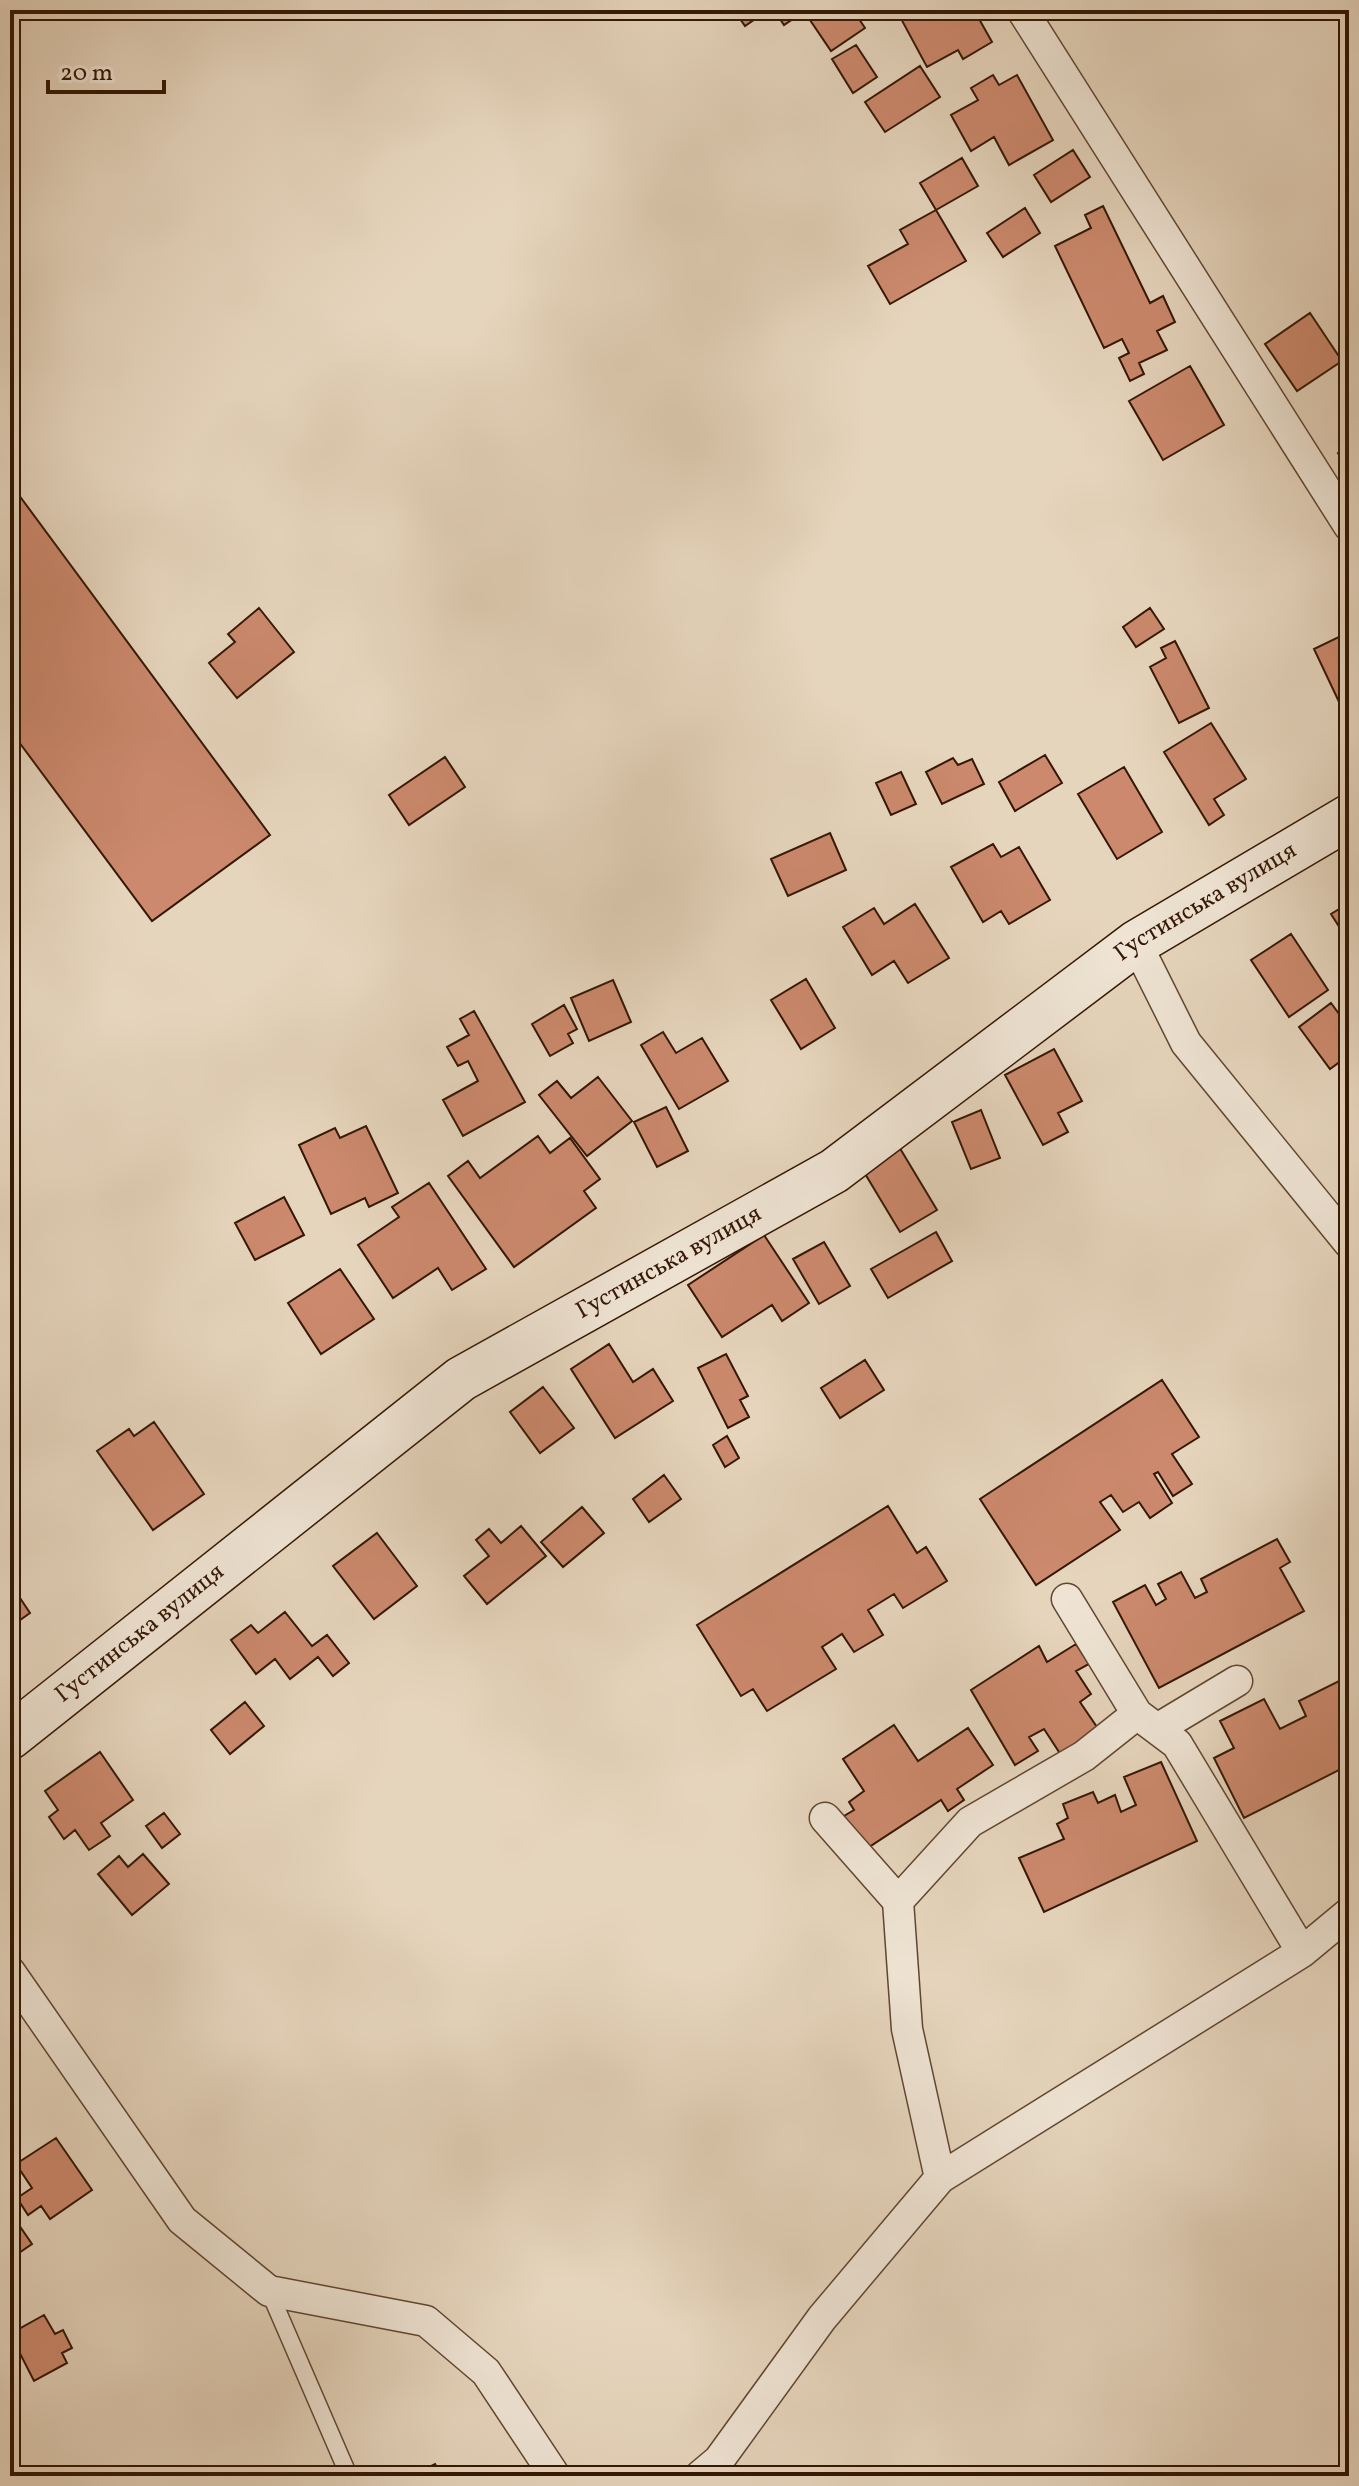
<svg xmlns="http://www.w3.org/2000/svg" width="1359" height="2486" viewBox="0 0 1359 2486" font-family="Vollkorn,serif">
<rect width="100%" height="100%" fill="#e6d5bd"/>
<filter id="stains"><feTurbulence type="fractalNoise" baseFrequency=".0025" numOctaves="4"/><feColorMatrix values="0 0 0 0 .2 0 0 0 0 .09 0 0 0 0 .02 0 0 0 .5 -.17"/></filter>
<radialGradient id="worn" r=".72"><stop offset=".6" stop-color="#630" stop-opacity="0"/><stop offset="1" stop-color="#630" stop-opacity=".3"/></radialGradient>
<path fill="#cc896d" stroke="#341704" stroke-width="2" d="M734 10H768L745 26Z
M774 10H806L784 25Z
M826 10H831L838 20 853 10 865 28 831 51 810 20Z
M908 10H974L992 42 963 59 958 50 927 67 899 15Z
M856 45 877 77 853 93 832 59Z
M920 66 940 97 885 132 865 102Z
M993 75 999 85 1017 75 1053 140 1009 165 994 137 971 151 951 115 978 100 971 88Z
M1073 150 1090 177 1051 202 1034 175Z
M962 158 978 186 936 210 920 183Z
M1103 206 1150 303 1163 296 1175 322 1157 331 1167 350 1139 363 1144 374 1130 381 1119 358 1129 353 1122 339 1104 348 1055 246 1091 228 1085 215Z
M1025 208 1040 233 1003 257 987 233Z
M936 210 966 261 890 304 868 266 908 244 900 230Z
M1310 313 1342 361 1297 391 1265 344Z
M1190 366 1224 425 1163 460 1129 401Z
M1349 446V472L1338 453Z
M10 483 270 835 152 921 10 730Z
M259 608 294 652 237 698 209 663 235 642 228 634Z
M1150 608 1164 629 1136 647 1123 627Z
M1349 632V723L1314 649Z
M1175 641 1209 708 1179 723 1150 667 1166 658 1161 648Z
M1211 723 1246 779 1214 799 1224 815 1209 825 1164 752Z
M1045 755 1062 783 1015 811 999 782Z
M445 757 465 787 409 825 389 795Z
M953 758 958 765 972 759 984 784 942 804 926 772Z
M1124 767 1162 832 1117 859 1078 794Z
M901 772 916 804 891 815 876 783Z
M830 833 846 870 788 896 771 859Z
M993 844 1001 857 1019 847 1050 900 1009 924 1001 911 983 922 951 867Z
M1349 903V942L1331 914Z
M915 904 949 958 908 983 894 961 872 975 843 927 874 908 884 924Z
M1291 934 1328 990 1289 1017 1251 960Z
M806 979 835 1028 801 1049 771 1000Z
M613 980 631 1022 589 1041 571 998Z
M1331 1003 1345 1022 1349 1019V1055L1330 1069 1299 1027Z
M564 1005 577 1029 568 1034 573 1043 550 1056 532 1024Z
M474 1011 525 1102 463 1136 443 1100 478 1081 468 1061 458 1066 447 1047 469 1035 460 1019Z
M663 1032 676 1053 702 1038 728 1081 679 1109 641 1045Z
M1054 1049 1082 1101 1058 1113 1068 1132 1043 1145 1005 1075Z
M598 1077 632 1121 587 1156 539 1095 557 1081 571 1098Z
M666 1107 688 1151 657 1167 634 1122Z
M981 1110 1000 1158 971 1169 952 1122Z
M366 1126 398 1193 369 1207 365 1198 331 1214 299 1145 335 1128 340 1138Z
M538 1136 550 1153 570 1138 600 1179 584 1191 596 1208 514 1267 448 1176 468 1161 480 1178Z
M898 1145 937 1210 900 1232 861 1167Z
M429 1183 486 1269 452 1290 438 1268 393 1298 358 1245 399 1217 392 1207Z
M284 1197 304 1235 255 1260 235 1223Z
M936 1232 952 1261 888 1298 871 1269Z
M764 1235 809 1303 782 1321 772 1305 722 1337 688 1285Z
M824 1242 850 1286 819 1304 793 1259Z
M340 1269 374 1319 321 1354 288 1303Z
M609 1344 633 1382 653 1369 673 1401 615 1438 571 1369Z
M726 1354 748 1396 740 1400 749 1417 728 1428 698 1368Z
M865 1360 884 1390 840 1418 821 1388Z
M1162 1380 1199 1437 1172 1454 1192 1484 1173 1496 1158 1472 1154 1474 1172 1503 1150 1518 1139 1502 1123 1512 1111 1495 1100 1502 1120 1530 1036 1585 980 1499Z
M543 1387 574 1428 540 1453 510 1412Z
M154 1422 204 1494 153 1530 97 1451 129 1429 134 1436Z
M727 1436 739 1458 725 1467 713 1445Z
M664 1475 681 1499 649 1522 633 1499Z
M888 1506 917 1553 926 1547 947 1581 903 1608 894 1594 868 1610 883 1635 854 1652 842 1634 822 1647 836 1669 767 1711 753 1689 741 1696 697 1625Z
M582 1507 604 1533 563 1567 541 1542Z
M521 1526 546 1556 487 1604 464 1576 489 1556 476 1540 489 1529 501 1543Z
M377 1533 417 1586 374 1619 333 1566Z
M1277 1539 1290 1562 1280 1568 1304 1611 1159 1688 1113 1602 1145 1585 1156 1605 1166 1599 1158 1584 1181 1572 1195 1598 1207 1592 1201 1579Z
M10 1583 30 1613 10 1627Z
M285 1612 312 1646 327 1635 349 1663 333 1676 318 1657 290 1679 275 1659 256 1674 231 1640 251 1625 258 1633Z
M1076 1644 1089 1664 1076 1671 1091 1694 1080 1702 1101 1733 1063 1758 1044 1729 1029 1737 1038 1751 1015 1765 971 1690 1039 1646 1047 1662Z
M1349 1676V1765L1244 1818 1214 1758 1234 1748 1220 1721 1264 1699 1280 1729 1306 1716 1299 1701Z
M245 1702 264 1726 230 1754 211 1730Z
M894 1725 918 1761 968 1728 993 1765 957 1789 964 1800 948 1811 941 1800 866 1849 844 1816 854 1810 849 1802 864 1791 843 1759Z
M100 1752 133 1800 101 1823 110 1836 89 1850 75 1830 64 1839 49 1817 58 1810 45 1791Z
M1161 1762 1197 1841 1044 1912 1019 1858 1064 1839 1057 1824 1068 1818 1063 1804 1093 1792 1098 1803 1115 1795 1121 1812 1136 1805 1124 1777Z
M164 1813 180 1834 162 1848 146 1826Z
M143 1854 169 1884 132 1915 98 1874 119 1856 128 1867Z
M56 2138 92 2190 50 2219 41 2206 28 2215 17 2198 32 2188 16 2164Z
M10 2212 32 2244 10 2259Z
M44 2315 55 2334 63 2330 72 2348 62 2353 67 2363 34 2381 10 2334Z
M435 2464 441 2476H411Z"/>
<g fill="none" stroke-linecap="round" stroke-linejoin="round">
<g stroke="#604632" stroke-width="19">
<path id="service" d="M269 2291 349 2476"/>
</g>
<g stroke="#604632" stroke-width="33">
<path id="minor" d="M1022 10 1349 526
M1136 943 1186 1043 1349 1243
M1067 1599 1137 1714 1177 1744 1302 1952
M1157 1729 1237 1681
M825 1818 898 1901 907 2029 940 2178
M898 1901 970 1822 1084 1756 1137 1714
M10 1972 182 2220 269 2291 426 2321 486 2372 555 2476
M700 2476 719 2460 822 2318 940 2178 1302 1952 1349 1913"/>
</g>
<g stroke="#341704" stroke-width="47">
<g id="secondary">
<path id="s1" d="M10 1737 461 1379 834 1171 1136 943 1349 817"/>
</g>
</g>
<use href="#service" stroke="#efe4d4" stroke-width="16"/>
<use href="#minor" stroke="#efe4d4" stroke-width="30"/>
<use href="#secondary" stroke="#efe4d4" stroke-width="44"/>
</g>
<g text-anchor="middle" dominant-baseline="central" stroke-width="6" stroke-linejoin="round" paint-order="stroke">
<g font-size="24" fill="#341704" stroke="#efe4d4">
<text stroke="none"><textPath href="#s1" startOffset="1462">Густинська вулиця</textPath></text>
<text stroke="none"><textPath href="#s1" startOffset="814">Густинська вулиця</textPath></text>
<text stroke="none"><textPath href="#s1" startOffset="166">Густинська вулиця</textPath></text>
</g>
</g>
<rect width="1359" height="2486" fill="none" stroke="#e6d5bd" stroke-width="40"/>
<rect x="12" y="12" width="1335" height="2462" fill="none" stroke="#341704" stroke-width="4"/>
<rect x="20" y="20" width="1319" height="2446" fill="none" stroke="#341704" stroke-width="2"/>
<path d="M48 80v12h116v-12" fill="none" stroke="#341704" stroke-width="4"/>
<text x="60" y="80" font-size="24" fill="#341704" stroke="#efe4d4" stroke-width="6" paint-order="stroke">20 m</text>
<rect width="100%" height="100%" filter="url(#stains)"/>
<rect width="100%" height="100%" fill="url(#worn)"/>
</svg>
